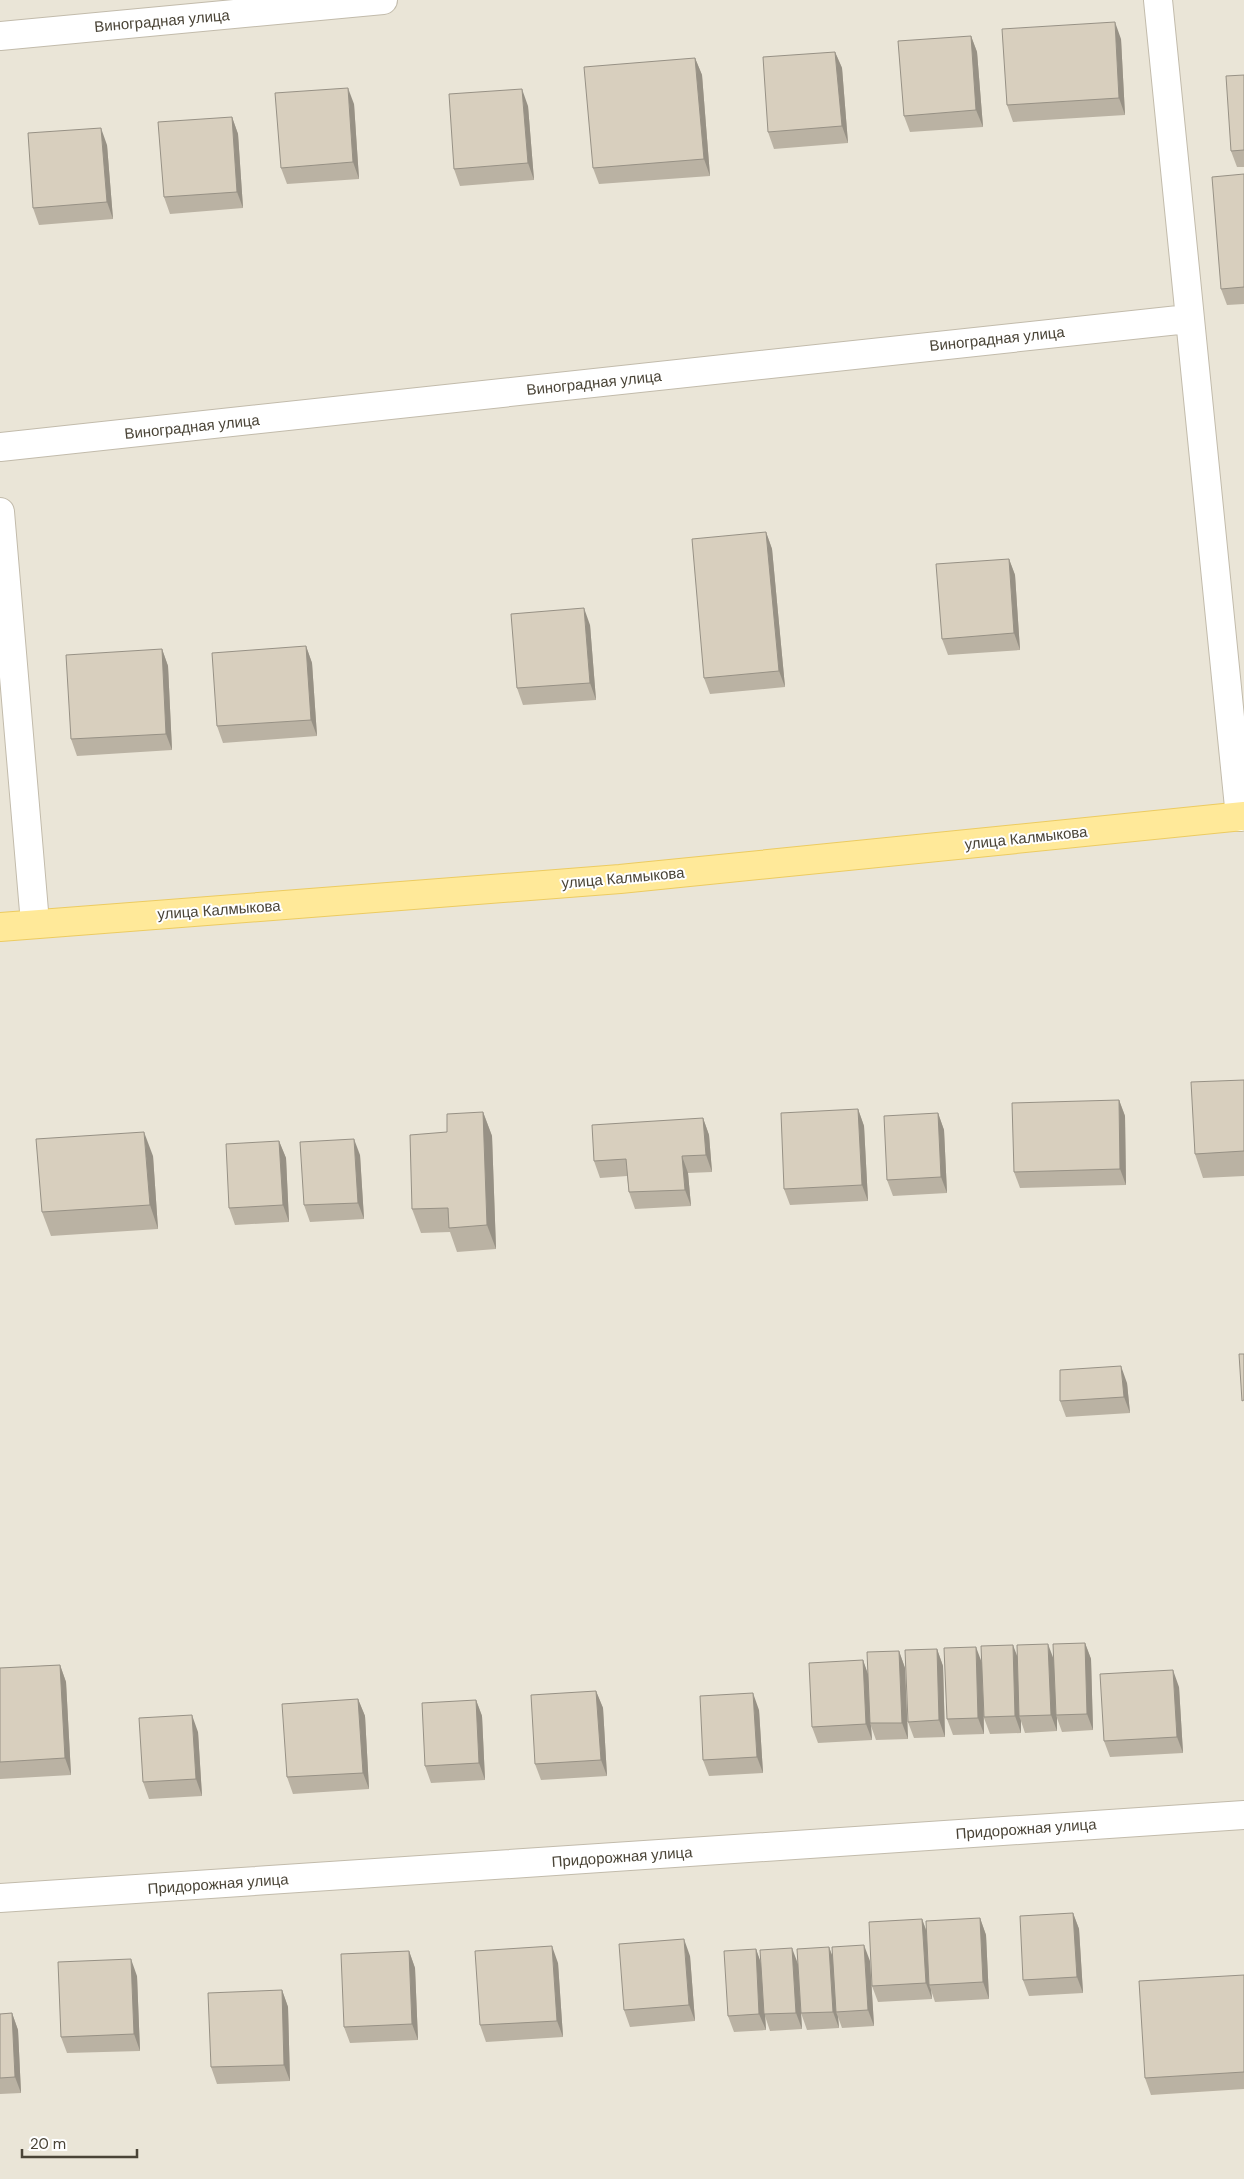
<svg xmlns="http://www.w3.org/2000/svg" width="1244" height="2179" viewBox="0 0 1244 2179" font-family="'DM Sans',sans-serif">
<rect width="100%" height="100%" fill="#f6f3e9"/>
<path fill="#eae5d7" d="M0 0H1244V2179H0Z"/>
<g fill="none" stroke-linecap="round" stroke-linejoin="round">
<g stroke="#c2bbab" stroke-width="30">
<path id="minor" d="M1158 0 1240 817
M0 36 383 0
M0 447 1188 319
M0 512 35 923
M0 1898 1244 1815"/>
</g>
<g stroke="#eccb61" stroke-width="30">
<path id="major" d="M0 927 620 879 1244 816"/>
</g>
<use href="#minor" stroke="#fff" stroke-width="28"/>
<use href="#major" stroke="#ffe999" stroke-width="28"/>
</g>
<path fill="#bab2a3" d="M971 36 977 52 983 127 910 132 904 116Z
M1121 39 1125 115 1013 122 1007 105Z
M835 52 842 68 848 143 774 149 768 132Z
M695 58 702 75 710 176 599 184 593 168Z
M1244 75V167H1237L1231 151Z
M354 104 359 179 287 184 281 168Z
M528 106 534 180 460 186 454 169Z
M232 117 238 134 243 208 170 214 164 197Z
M107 145 113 219 39 225 33 208Z
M1244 174V304L1227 305 1221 289Z
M766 532 772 549 785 687 710 694 704 678Z
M1009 559 1015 575 1020 650 948 655 942 639Z
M590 625 596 700 523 705 517 688Z
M306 646 312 663 317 736 223 743 217 726Z
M162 649 168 666 172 750 77 756 71 739Z
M1244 1080V1176L1203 1178 1195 1154Z
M1119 1100 1125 1116 1126 1185 1020 1188 1014 1172Z
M858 1109 864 1126 868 1201 790 1205 784 1189Z
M483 1112 492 1136 496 1249 457 1252 450 1232 421 1233 412 1209 447 1132Z
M938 1113 944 1130 947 1193 893 1196 887 1180Z
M703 1118 709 1135 712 1172 688 1173 691 1206 635 1209 629 1192 627 1176 600 1178 594 1161Z
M279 1141 286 1158 289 1222 235 1225 229 1208Z
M360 1155 364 1219 310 1222 304 1205Z
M153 1156 158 1229 51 1236 42 1212Z
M1127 1383 1130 1413 1066 1417 1060 1401Z
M1085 1643 1091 1659 1093 1730 1062 1732 1057 1718V1731L1025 1733 1021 1721V1733L990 1734 984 1718V1734L953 1735 947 1719 981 1662 1017 1656 1053 1658Z
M937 1649 943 1666 945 1737 914 1738 908 1722Z
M899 1651 905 1668 908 1739 876 1740 871 1726 872 1740 818 1743 812 1727 863 1660 868 1675Z
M60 1665 66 1682 71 1775 0 1779V1668Z
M1179 1687 1183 1753 1110 1757 1104 1741Z
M596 1691 603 1708 607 1776 541 1780 535 1764Z
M358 1699 365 1716 369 1789 293 1794 287 1777Z
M476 1700 482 1716 485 1780 431 1783 425 1766Z
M759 1710 763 1773 709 1776 703 1760Z
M198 1732 202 1796 149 1799 143 1782Z
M1073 1913 1079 1929 1083 1993 1029 1996 1023 1980Z
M980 1918 986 1935 989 1999 935 2002 931 1990 932 1999 878 2002 872 1986 922 1919 927 1932Z
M829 1947 833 1958 870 1961 874 2026 842 2028 838 2017 839 2028 807 2030 801 2013Z
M756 1949 761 1964H798L802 2029 770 2031 765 2016 766 2030 734 2032 728 2016Z
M409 1951 415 1968 418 2040 350 2043 344 2027Z
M690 1956 695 2021 630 2027 624 2010Z
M558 1963 563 2037 486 2042 480 2025Z
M1244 1975V2089L1151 2095 1145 2078Z
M137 1976 140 2051 67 2053 61 2037Z
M282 1990 288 2007 290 2081 217 2084 211 2067Z
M12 2013 18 2030 21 2093 0 2094V2014Z"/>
<path fill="#979185" d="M1115 22 1121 39 1125 115 1119 98Z
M971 36 977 52 983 127 976 110Z
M835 52 842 68 848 143 842 126Z
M695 58 702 75 710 176 704 159Z
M348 88 354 104 359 179 353 162Z
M522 89 528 106 534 180 528 163Z
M232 117 238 134 243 208 237 192Z
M101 128 107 145 113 219 107 202Z
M766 532 772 549 785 687 779 671Z
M1009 559 1015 575 1020 650 1014 633Z
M584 608 590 625 596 700 590 683Z
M306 646 312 663 317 736 311 720Z
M162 649 168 666 172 750 166 734Z
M1119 1100 1125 1116 1126 1185 1120 1169Z
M858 1109 864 1126 868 1201 862 1185Z
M483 1112 492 1136 496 1249 487 1225Z
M938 1113 944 1130 947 1193 941 1177Z
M703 1118 709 1135 712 1172 706 1155Z
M144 1132 153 1156 158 1229 150 1205Z
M354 1139 360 1155 364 1219 358 1203Z
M279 1141 286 1158 289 1222 283 1205Z
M682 1156 688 1173 691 1206 685 1190Z
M1121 1366 1127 1383 1130 1413 1124 1397Z
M1085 1643 1091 1659 1093 1730 1087 1714Z
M1048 1644 1054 1660 1056 1715 1057 1718V1731L1051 1715Z
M1013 1645 1019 1661V1716L1021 1721V1733L1015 1716Z
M976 1647 982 1663 984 1734 978 1718Z
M937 1649 943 1666 945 1737 939 1720Z
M899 1651 905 1668 908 1739 902 1723Z
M863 1660 869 1677 870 1723 871 1726 872 1740 866 1724Z
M60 1665 66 1682 71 1775 65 1758Z
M1173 1670 1179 1687 1183 1753 1177 1737Z
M596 1691 603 1708 607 1776 601 1760Z
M753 1693 759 1710 763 1773 757 1757Z
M358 1699 365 1716 369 1789 363 1773Z
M476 1700 482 1716 485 1780 479 1763Z
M192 1715 198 1732 202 1796 196 1779Z
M1073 1913 1079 1929 1083 1993 1077 1977Z
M980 1918 986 1935 989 1999 983 1982Z
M922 1919 928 1936 929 1985 931 1990 932 1999 926 1983Z
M684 1939 690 1956 695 2021 689 2005Z
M864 1945 870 1961 874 2026 868 2010Z
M552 1946 558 1963 563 2037 557 2021Z
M829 1947 835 1963 836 2012 838 2017 839 2028 833 2012Z
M792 1948 798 1964 802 2029 796 2013Z
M756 1949 762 1966 766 2030 759 2014Z
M409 1951 415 1968 418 2040 412 2024Z
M131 1959 137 1976 140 2051 134 2034Z
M282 1990 288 2007 290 2081 284 2065Z
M12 2013 18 2030 21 2093 15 2077Z"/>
<path fill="#d8cfbe" stroke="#979185" d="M1115 22 1119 98 1007 105 1002 29Z
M971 36 976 110 904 116 898 41Z
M835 52 842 126 768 132 763 57Z
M695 58 704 159 593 168 584 67Z
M1244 75V150L1231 151 1226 76Z
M348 88 353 162 281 168 275 93Z
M522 89 528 163 454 169 449 94Z
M232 117 237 192 164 197 158 122Z
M101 128 107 202 33 208 28 133Z
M1244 174V287L1221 289 1212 177Z
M766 532 779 671 704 678 692 539Z
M1009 559 1014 633 942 639 936 564Z
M584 608 590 683 517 688 511 614Z
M306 646 311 720 217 726 212 653Z
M162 649 166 734 71 739 66 655Z
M1244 1080V1151L1195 1154 1191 1082Z
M1119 1100 1120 1169 1014 1172 1012 1103Z
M858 1109 862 1185 784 1189 781 1113Z
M483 1112 487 1225 449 1228 448 1208 412 1209 410 1135 447 1132V1114Z
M938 1113 941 1177 887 1180 884 1116Z
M703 1118 706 1155 682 1156 685 1190 629 1192 626 1159 594 1161 592 1125Z
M144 1132 150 1205 42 1212 36 1139Z
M354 1139 358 1203 304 1205 300 1142Z
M279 1141 283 1205 229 1208 226 1144Z
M1239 1354H1244V1400L1242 1401Z
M1121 1366 1124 1397 1060 1401V1370Z
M1085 1643 1087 1714 1056 1715 1053 1644Z
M1048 1644 1051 1715 1019 1716 1017 1645Z
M1013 1645 1015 1716 984 1717 981 1646Z
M976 1647 978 1718 947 1719 944 1648Z
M937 1649 939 1720 908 1722 905 1650Z
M899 1651 902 1723H870L867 1652Z
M863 1660 866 1724 812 1727 809 1663Z
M60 1665 65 1758 0 1762V1668Z
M1173 1670 1177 1737 1104 1741 1100 1674Z
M596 1691 601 1760 535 1764 531 1695Z
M753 1693 757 1757 703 1760 700 1696Z
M358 1699 363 1773 287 1777 282 1704Z
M476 1700 479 1763 425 1766 422 1703Z
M192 1715 196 1779 143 1782 139 1718Z
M1073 1913 1077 1977 1023 1980 1020 1916Z
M980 1918 983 1982 929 1985 926 1921Z
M922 1919 926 1983 872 1986 869 1922Z
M684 1939 689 2005 624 2010 619 1944Z
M864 1945 868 2010 836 2012 832 1947Z
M552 1946 557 2021 480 2025 475 1951Z
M829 1947 833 2012 801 2013 797 1949Z
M792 1948 796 2013 764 2014 760 1950Z
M756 1949 759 2014 728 2016 724 1951Z
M409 1951 412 2024 344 2027 341 1954Z
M131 1959 134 2034 61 2037 58 1962Z
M1244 1975V2072L1145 2078 1139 1981Z
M282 1990 284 2065 211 2067 208 1993Z
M12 2013 15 2077 0 2078V2014Z"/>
<g text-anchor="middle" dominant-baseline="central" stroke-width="4" stroke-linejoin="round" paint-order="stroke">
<g font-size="15" fill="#4a4437" stroke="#fff">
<text transform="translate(162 21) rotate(-5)">Виноградная улица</text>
<text transform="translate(997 339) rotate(-6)">Виноградная улица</text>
<text transform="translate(594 383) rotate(-6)">Виноградная улица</text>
<text transform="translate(192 427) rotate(-6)">Виноградная улица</text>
<text transform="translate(1026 838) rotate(-6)">улица Калмыкова</text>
<text transform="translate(623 878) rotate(-5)">улица Калмыкова</text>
<text transform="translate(219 910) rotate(-4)">улица Калмыкова</text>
<text transform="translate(1026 1829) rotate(-4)">Придорожная улица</text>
<text transform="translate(622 1857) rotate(-4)">Придорожная улица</text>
<text transform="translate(218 1884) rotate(-4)">Придорожная улица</text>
</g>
</g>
<path d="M22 2149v8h115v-8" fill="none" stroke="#4a4437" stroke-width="2.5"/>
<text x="30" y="2149" font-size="15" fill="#4a4437" stroke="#ffffff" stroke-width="4" paint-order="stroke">20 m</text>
</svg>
